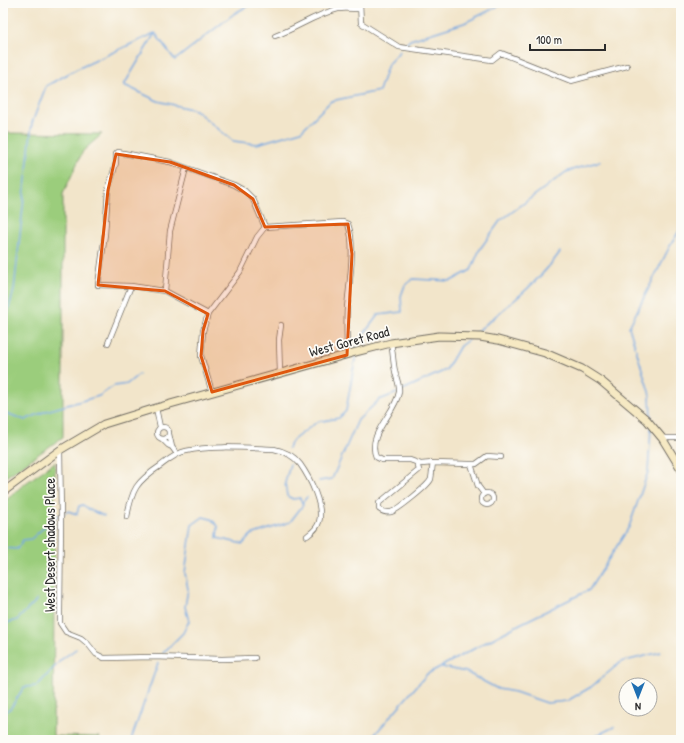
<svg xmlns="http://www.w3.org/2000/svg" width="684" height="743" viewBox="0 0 684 743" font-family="'Patrick Hand',sans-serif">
<rect width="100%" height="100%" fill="#fdfcf7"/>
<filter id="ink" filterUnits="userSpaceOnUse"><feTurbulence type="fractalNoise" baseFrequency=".025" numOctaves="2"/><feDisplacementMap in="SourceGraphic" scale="8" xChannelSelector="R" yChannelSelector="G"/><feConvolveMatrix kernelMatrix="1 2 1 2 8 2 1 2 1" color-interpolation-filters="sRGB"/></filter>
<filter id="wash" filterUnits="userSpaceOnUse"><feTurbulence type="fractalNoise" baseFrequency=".012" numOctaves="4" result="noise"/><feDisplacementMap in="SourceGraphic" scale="16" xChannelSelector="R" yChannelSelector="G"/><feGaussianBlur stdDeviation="0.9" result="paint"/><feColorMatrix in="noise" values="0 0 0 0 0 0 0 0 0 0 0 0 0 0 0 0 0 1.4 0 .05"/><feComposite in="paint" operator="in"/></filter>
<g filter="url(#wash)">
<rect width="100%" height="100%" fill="#f2e5ca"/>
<path fill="#9bcd7c" stroke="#637c54" d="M6 133 102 134 83 151 63 194V437L3 479V151Z
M55 462 53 736 100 737 99 740H3V503L23 485Z"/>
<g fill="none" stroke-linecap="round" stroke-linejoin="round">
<path stroke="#76a8e1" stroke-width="1.5" d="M155 33 175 60 235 13 253 3
M406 44 410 40 464 23 505 3
M3 329 14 290 32 123 46 86 77 69 155 33 124 85 158 101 195 110 233 141 257 144 301 131 331 101 379 91 388 64 400 51
M473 335C504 308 537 285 560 252
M357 349 358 342 378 315 402 312 401 296 405 285 413 279 451 281 471 270 480 249 500 221 566 172 600 161
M400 391 446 370 460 346 468 340
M3 416 6 413 25 420 46 411 99 396 114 386 127 384 139 374
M651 422 650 395 629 327 670 246 681 228
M288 448 293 440 317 422 339 418 346 411 356 354
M319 481 332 479 358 420 379 400 397 393
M302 503 307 497
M65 513 68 511 77 514 79 506 83 505 90 510 104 516
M3 548 17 549 23 540 31 539 58 515
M3 624 17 620 37 600
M163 653 183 633 189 621 185 607 188 589 185 573 192 525 203 517 211 519 218 526 217 538 243 544 251 535 290 522 303 505 300 498 293 499 287 496 285 483 290 464
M442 667 466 672 498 689 515 692 547 703 567 701 591 687 621 662 661 652
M3 714 10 709 24 687 37 686 62 659 76 649
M131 740 158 663
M370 740 427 674 520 624 589 590 629 527 648 472 651 428
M587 740 614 727"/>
</g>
</g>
<g filter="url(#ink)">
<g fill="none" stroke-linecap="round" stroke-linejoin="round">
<g stroke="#716c63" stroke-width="6">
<path id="street" d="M360 3 361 23 399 47 492 60 501 53 571 81 627 66
M275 36C297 28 316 14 338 9 345 8 353 9 360 9
M165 291 170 231 186 168
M208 314 165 291 131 286 98 285 105 234 108 190 116 163V154L118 152 170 162 234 185 245 191 253 199 265 227
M108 343 131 286
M391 343C393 352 393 362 395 371 396 378 400 385 399 392 396 413 366 434 376 457L382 460H410L421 464 433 463 469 464H476L487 456 501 457
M280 373 279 340 281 325
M212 392 201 356 203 331 208 314 240 272 257 237 265 227 343 222 348 224C356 246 349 284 347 308 346 324 347 339 347 355
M156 408 160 427
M157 433a6 6 0 1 1 12 0a6 6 0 1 1-12 0Z
M169 434 172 447 177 454
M662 438H681
M162 439 168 445 172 447
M60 450 61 517 60 611V623L66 632 81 638 88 644 96 654 104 658 152 657 222 659 255 658
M417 463 419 470 379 503V509C383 512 386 513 391 512 398 510 429 485 431 479 432 474 432 468 433 463
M471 464 478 486 484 494
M481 499a6 6 0 1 1 12 0a6 6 0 1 1-12 0Z
M127 517C132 489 136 482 160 466 168 460 176 453 186 451 210 445 249 448 274 449 284 451 294 456 300 464 310 478 324 506 319 522 317 529 312 532 307 536"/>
</g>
<g stroke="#716c63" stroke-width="9">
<path id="secondary" d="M3 492 60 450 104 424 156 408 356 352 391 343 439 336 480 337 498 340 545 353 582 369 601 381 647 420 662 438 681 469"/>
</g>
<use href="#street" stroke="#fff" stroke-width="4.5"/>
<use href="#secondary" stroke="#f6e9c3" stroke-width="7"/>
</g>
</g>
<path fill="#df570e" fill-opacity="0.2" stroke="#df570e" stroke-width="3" stroke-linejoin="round" d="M116 154 170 162 234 185 253 199 265 227 348 224 352 254 347 355 212 392 201 356 203 331 208 314 165 291 98 285 108 190Z"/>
<g text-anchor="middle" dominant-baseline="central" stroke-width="3.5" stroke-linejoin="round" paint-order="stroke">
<g font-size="14" fill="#2b2b2b" stroke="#fdfcf7">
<text transform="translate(349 341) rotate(-15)">West Goret Road</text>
<text transform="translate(49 545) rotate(-90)">West Desert shadows Place</text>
</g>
</g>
<rect width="684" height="743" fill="none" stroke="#fdfcf7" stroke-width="16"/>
<g transform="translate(638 697) rotate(180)"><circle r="19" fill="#fdfcf7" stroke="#a9a8a5"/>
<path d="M0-3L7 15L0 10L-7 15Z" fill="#1f6fb2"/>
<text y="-6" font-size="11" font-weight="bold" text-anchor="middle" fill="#2b2b2b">N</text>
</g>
<path d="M530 44v6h75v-6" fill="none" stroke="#2b2b2b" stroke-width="2"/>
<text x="536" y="44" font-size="12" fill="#2b2b2b" stroke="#fdfcf7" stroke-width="3" paint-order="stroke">100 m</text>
</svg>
